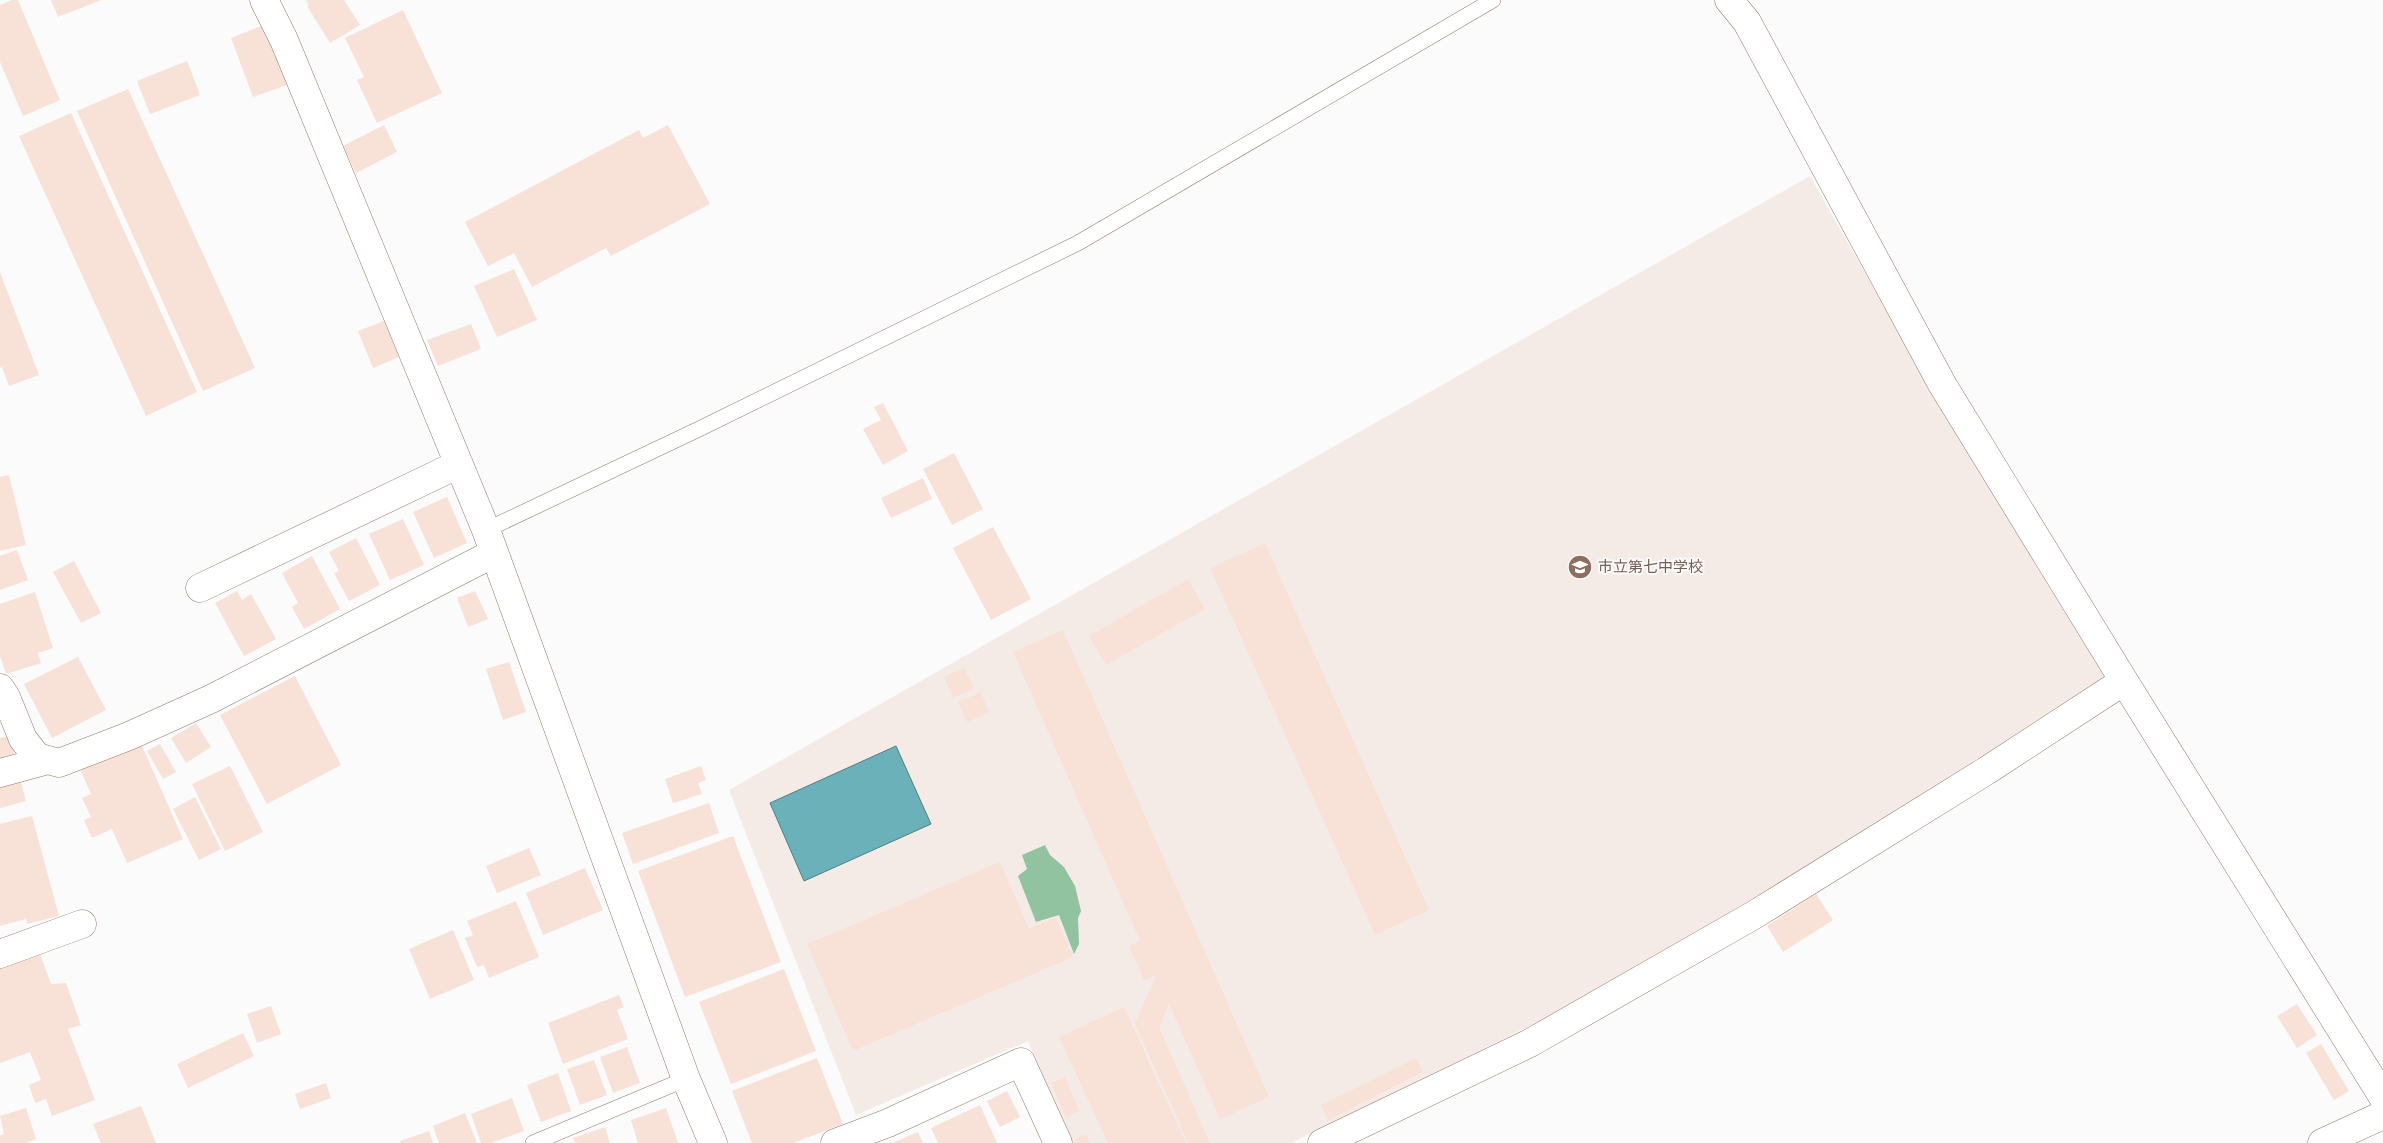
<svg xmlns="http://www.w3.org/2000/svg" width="2383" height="1143" viewBox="0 0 2383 1143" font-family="Raleway,'Noto Sans JP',sans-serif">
<rect width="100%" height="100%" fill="#fafbfa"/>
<path fill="#f4ebe7" d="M1810 176 1926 381 2108 677 1745 904 1550 1016 1291 1143H1072L1028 1041 856 1115 729 790Z"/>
<path fill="#92c3a0" d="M1045 845 1050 855 1064 867 1075 886 1081 911 1078 918 1079 944 1074 954 1059 915 1036 922 1018 876 1027 869 1022 855Z"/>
<path fill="#6ab1b9" stroke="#507f83" d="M896 746 931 824 804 881 770 803Z"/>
<path fill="#f8e1d7" d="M12 0H18L60 100 23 116 0 62V5Z
M51 0H101L58 17Z
M306 0H344L360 25 330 43 307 6 309 5Z
M403 10 442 93 377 123 357 80 364 77 345 38Z
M266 24 289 84 253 97 231 38Z
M187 61 200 95 150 114 137 81Z
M128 89 255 368 203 391 77 111Z
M71 113 197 392 146 416 19 136Z
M384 125 397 152 356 173 343 146Z
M668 125 710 204 611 256 606 248 532 287 514 253 488 266 465 222 639 130 643 138Z
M514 269 537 320 497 337 474 286Z
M0 272 39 375 9 386 2 367 0 368Z
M384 321 399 357 373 368 358 331Z
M471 324 481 349 438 366 427 340Z
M883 403 908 451 883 465 863 429 881 420 874 407Z
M954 453 983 509 952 525 923 469Z
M9 475 26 545 0 551V477Z
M923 478 932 499 891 518 881 498Z
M447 497 467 543 434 558 413 512Z
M403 519 424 565 390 580 369 534Z
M993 527 1031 599 991 620 953 548Z
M356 538 380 585 349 601 334 573 339 571 329 552Z
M1265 543 1429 910 1375 935 1210 568Z
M17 550 28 580 0 590V556Z
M312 556 340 609 304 629 292 607 298 603 282 573Z
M74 561 101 613 81 623 53 572Z
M1188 579 1205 609 1106 665 1089 636Z
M237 591 242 600 251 594 276 639 244 656 215 603Z
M475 591 488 619 468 627 457 598Z
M35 592 53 648 38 653 41 663 6 674 0 656V604Z
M1063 630 1269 1097 1220 1119 1169 1004 1159 1027 1210 1143H1188L1135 1024 1156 975 1144 980 1129 946 1140 941 1013 652Z
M78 657 106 710 52 738 24 684Z
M509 662 526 712 503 720 486 669Z
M964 668 974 688 953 698 944 677Z
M295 676 341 765 267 804 220 715Z
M981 692 989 713 967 722 958 702Z
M196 723 211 747 186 763 171 738Z
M8 736 15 757 0 762V738Z
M140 741 183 839 127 863 112 829 92 838 84 820 91 817 82 798 91 794 79 767Z
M160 744 176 772 163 779 147 751Z
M230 766 263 832 225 851 192 784Z
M701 766 706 780 698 783 702 794 673 803 665 779Z
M19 774 26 801 0 808V779Z
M195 797 221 849 199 860 173 809Z
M709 803 719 833 633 864 622 833Z
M32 816 59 916 27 924 26 919 0 926V824Z
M733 836 781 962 685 997 638 871Z
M529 848 541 875 497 893 486 866Z
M1000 862 1029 929 1056 917 1073 957 853 1051 807 944Z
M585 868 603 910 543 935 526 893Z
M1816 894 1833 920 1783 952 1767 926Z
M516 901 539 957 489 978 484 965 477 967 465 938 473 935 467 921Z
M453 930 474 980 430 999 409 949Z
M39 951 51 984 66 983 81 1025 68 1029 95 1100 52 1116 46 1099 35 1103 29 1085 41 1080 30 1052 0 1063V965Z
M784 969 816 1051 731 1084 699 1002Z
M619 995 624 1007 617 1010 628 1039 563 1064 548 1023Z
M2297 1004 2317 1035 2297 1048 2277 1016Z
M271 1006 281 1034 257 1043 247 1014Z
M1124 1007 1186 1143H1108L1059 1037Z
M243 1033 254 1056 188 1088 177 1064Z
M2321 1044 2349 1091 2334 1100 2306 1053Z
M627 1047 640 1083 613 1093 600 1057Z
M817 1058 843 1124 793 1143H752L732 1091Z
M1416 1058 1423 1072 1328 1120 1321 1105Z
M594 1060 607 1095 580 1105 567 1069Z
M558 1073 571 1111 541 1122 527 1085Z
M1065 1077 1079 1111 1066 1117 1051 1083Z
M326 1083 331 1098 300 1109 295 1094Z
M1007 1091 1020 1117 1000 1127 987 1101Z
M512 1098 524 1131 491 1143H481L471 1114Z
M980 1105 997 1143H938L931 1128Z
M141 1106 156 1143H101L93 1124Z
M26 1108 36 1139 25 1143H0V1135L4 1134 0 1116Z
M666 1108 678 1143H638L631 1120Z
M465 1113 477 1143H439L433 1126Z
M605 1127 610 1143H575L573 1138Z
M429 1131 433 1143H401L400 1141Z
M918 1132 923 1143H892Z
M1086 1134 1090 1143H1077L1076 1139Z"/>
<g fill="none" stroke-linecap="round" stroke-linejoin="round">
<g stroke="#97786b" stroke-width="16">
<path id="service" d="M486 530 697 430 1078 243 1493 0
M533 1143 686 1079"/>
</g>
<g stroke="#97786b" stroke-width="29">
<path id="minor" d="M264 0 284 40 486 530 686 1079 713 1143
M1729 0 1747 22 1942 384 2124 681 2383 1097
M200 588 459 464
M0 688 6 697 23 739 37 757 59 763 129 736 211 699 494 553
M0 773 48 760
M0 954 82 924
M835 1143 888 1123 1021 1062 1058 1143
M1322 1143 1530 1043 1754 915 1986 771 2124 681
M2322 1143 2383 1115"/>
</g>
<use href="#service" stroke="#fff" stroke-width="15"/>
<use href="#minor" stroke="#fff" stroke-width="28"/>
</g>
<defs>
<g id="school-disc" transform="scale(1.25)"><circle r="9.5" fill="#8d6e63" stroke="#fafbfa"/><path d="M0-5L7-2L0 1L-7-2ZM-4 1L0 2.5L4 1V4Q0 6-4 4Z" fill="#fff"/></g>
</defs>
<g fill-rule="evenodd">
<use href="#school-disc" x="1580" y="567"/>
</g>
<g text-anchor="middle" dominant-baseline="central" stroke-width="4" stroke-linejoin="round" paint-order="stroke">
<g font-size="15" fill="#785e54" stroke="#fafbfa" text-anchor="start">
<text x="1598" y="567">市立第七中学校</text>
</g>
</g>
</svg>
